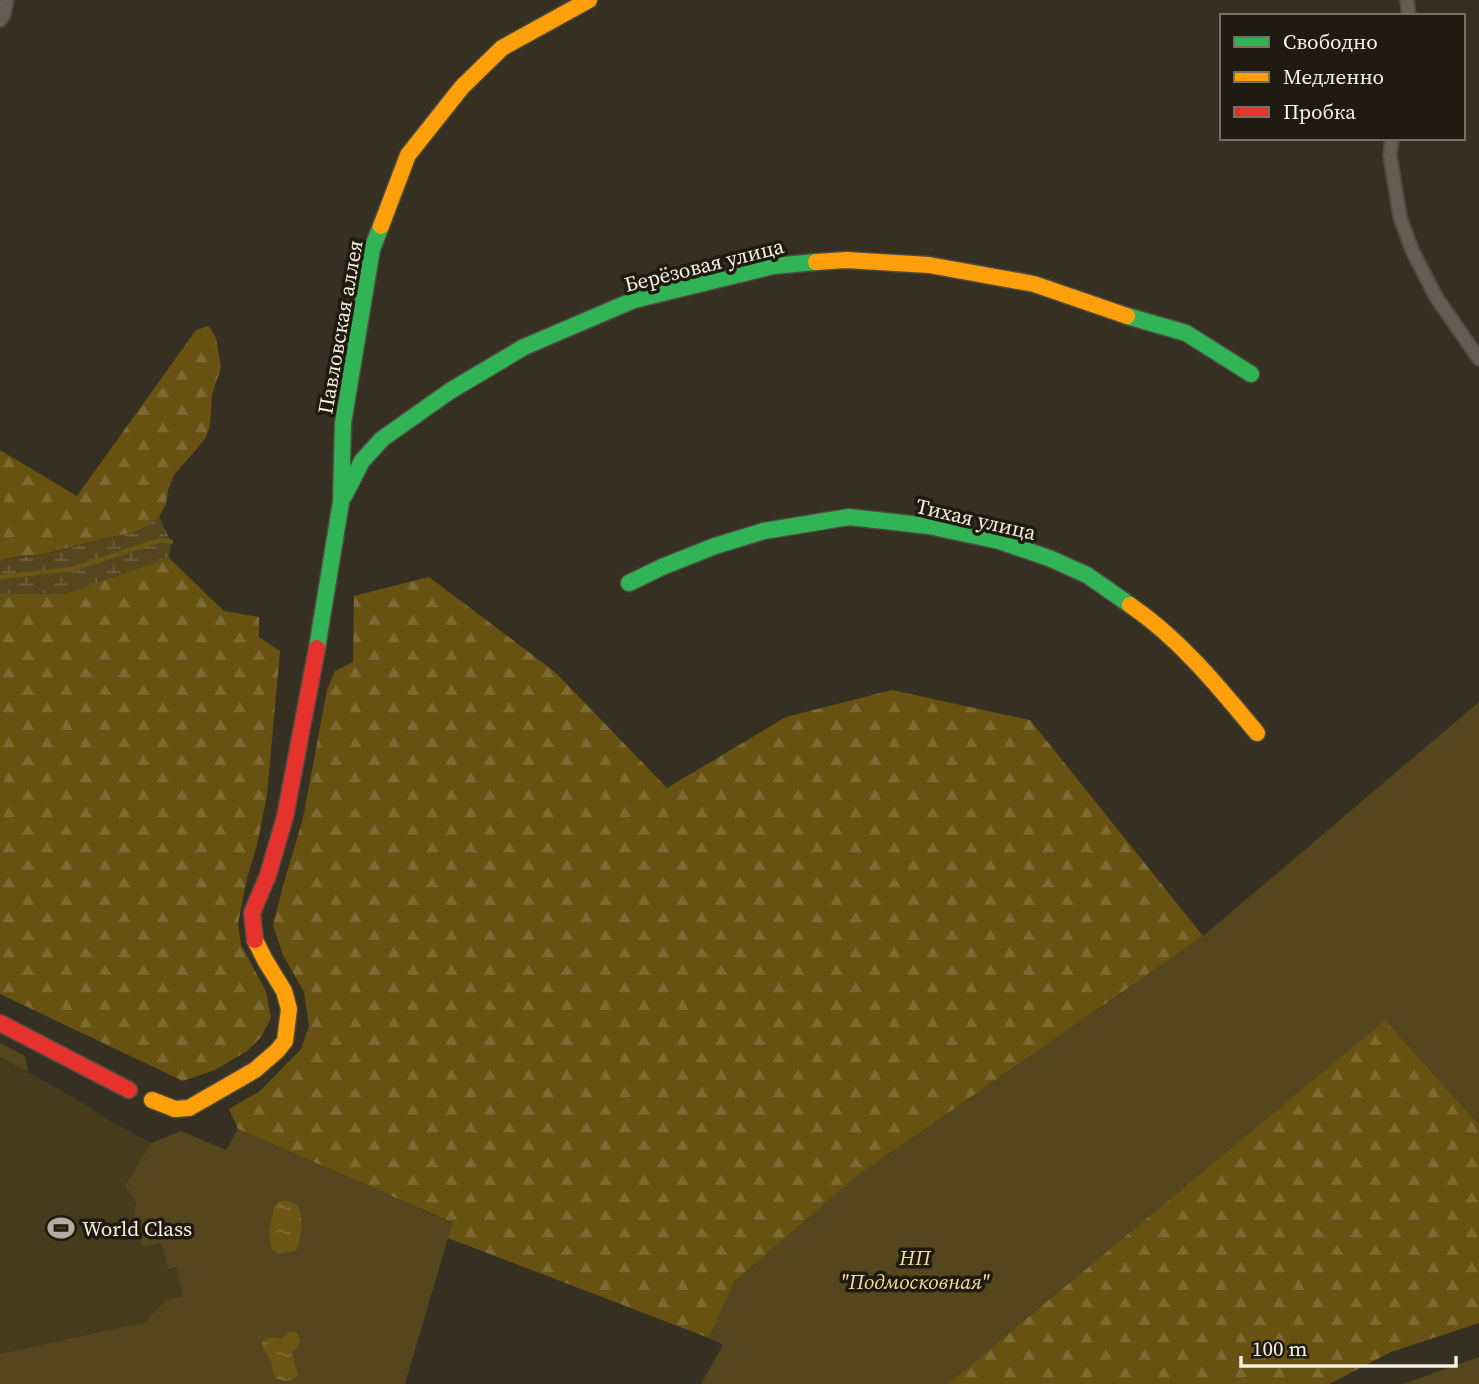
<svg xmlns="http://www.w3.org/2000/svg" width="1479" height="1384" viewBox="0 0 1479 1384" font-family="'Source Serif 4',serif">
<defs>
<pattern id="forest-firs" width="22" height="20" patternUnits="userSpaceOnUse" patternTransform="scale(1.75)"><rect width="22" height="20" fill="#685212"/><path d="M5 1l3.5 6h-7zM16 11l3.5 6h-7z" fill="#7e6b34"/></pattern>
<pattern id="wetland-marsh" width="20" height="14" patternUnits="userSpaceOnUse" patternTransform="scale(1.75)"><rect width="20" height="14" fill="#55461e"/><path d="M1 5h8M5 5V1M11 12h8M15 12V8" fill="none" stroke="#6e613e"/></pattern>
<pattern id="water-ripples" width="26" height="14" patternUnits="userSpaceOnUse" patternTransform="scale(1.75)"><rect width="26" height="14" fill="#6d5615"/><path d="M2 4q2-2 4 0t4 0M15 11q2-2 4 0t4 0" fill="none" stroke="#826f37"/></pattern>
</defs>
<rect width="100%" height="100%" fill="#353022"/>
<path fill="#473b1e" d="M0 1057 73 1097 110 1121 151 1143 125 1185 136 1204 134 1217 143 1247 161 1243 168 1268 176 1267 183 1296 165 1300 145 1322 0 1354Z"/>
<path fill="#55461e" d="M1479 702V1125L1385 1020 948 1384H701L723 1345 709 1338 734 1282 857 1176 1203 936Z
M0 1043 25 1056 28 1072 0 1057Z
M238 1129 454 1224 448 1238 405 1384H0V1354L145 1322 165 1300 183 1296 176 1267 168 1269 161 1243 142 1247 134 1217 136 1204 125 1185 151 1143 181 1131 226 1150Z
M1479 1357V1384H1403Z"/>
<path fill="url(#forest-firs)" d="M209 326 216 338 221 367 212 395 210 426 205 439 174 475 168 490 166 504 159 517 147 527 132 533 102 539 45 554 15 557 0 561V450L77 496 196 330Z
M169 558 224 611 259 617V637L280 651 267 795 257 845 247 878 238 923 241 945 266 991 271 1018 261 1037 247 1051 215 1070 183 1081 0 994V593L63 594Z
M429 577 555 672 667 788 786 717 892 690 1030 720 1203 936 857 1176 734 1282 709 1338 448 1238 453 1223 238 1129 229 1109 260 1091 301 1049 309 1026 304 992 283 955 273 925 283 886 303 818 327 690 335 671 353 662 354 596Z
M1385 1020 1479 1125V1323L1391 1352 1329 1384H948Z"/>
<path fill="url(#wetland-marsh)" d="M159 517 171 542 169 558 63 594 0 593V561C15 557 29 557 44 554 62 551 80 545 98 540 123 534 136 535 159 517Z"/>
<path fill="url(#water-ripples)" d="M280 1201C286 1201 292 1201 297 1205 305 1214 301 1240 296 1250L279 1254 272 1249 269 1232 274 1207Z
M292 1331 296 1332 300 1340 297 1348 292 1352 298 1375 291 1380C286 1381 278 1382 275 1376 273 1374 272 1363 270 1359 269 1356 266 1353 264 1350 256 1337 272 1336 281 1339L287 1333Z"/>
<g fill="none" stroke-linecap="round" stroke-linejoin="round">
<path stroke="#6d5615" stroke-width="4.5" d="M0 577 73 569 151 543 162 540 171 542"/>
<g stroke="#504b3f" stroke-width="16">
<path id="street" d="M1407 0 1409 16
M0 20 4 14 7 0
M1392 138 1390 155 1400 217 1412 250 1436 297 1479 359"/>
</g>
<g stroke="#504b3f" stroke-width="19">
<path id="fast" d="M1127 316 1186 333 1251 374
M344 496 362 461 382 439 450 391 524 347 634 300 773 266 816 262
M629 583 662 567 715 546 764 531 849 517 929 526 999 541 1049 558 1087 575 1130 605
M317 648 341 502 343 423 372 249 381 226"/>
</g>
<g stroke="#504b3f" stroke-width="19">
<path id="slow" d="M381 226 408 155 462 87 502 48 589 0
M816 262 846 260 929 265 1034 284 1127 316
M1130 605C1180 639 1219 687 1257 733
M152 1100 175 1109 189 1108 255 1070 277 1051 285 1041 289 1009 284 991 265 960 255 940"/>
</g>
<g stroke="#504b3f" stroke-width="19">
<path id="jam" d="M255 940 252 913 268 875 285 817 317 648
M0 1023 129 1090"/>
</g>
<use href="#street" stroke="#625e54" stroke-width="12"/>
<use href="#fast" stroke="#30b455" stroke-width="16"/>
<use href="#slow" stroke="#ff9f0a" stroke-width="16"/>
<use href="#jam" stroke="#e5322d" stroke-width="16"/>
</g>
<defs>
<g id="stadium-bare" transform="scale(2.1)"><path d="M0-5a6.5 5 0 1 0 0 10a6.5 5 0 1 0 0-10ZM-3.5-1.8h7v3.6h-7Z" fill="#b2ad9e" stroke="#201b11" stroke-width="2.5" paint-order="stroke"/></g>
</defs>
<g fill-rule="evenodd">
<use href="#stadium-bare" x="61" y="1228"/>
</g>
<g text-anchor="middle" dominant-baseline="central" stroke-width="7" stroke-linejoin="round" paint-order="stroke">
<g font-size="21" fill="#f6f0e1" stroke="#201b11">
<text transform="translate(704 265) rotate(-14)">Берёзовая улица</text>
<text transform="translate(340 327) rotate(-80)">Павловская аллея</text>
<text transform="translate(976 519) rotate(13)">Тихая улица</text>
</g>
<g font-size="21" fill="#f6f0e1" stroke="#201b11" text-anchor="start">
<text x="82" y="1228">World Class</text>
</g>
<g font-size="21" font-style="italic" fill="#f9df9f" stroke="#201b11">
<text x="915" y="1257">НП<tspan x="915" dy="24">"Подмосковная"</tspan></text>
</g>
</g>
<rect x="1220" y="14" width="245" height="126" fill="#201b11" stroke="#767064" stroke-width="2"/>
<rect x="1234" y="37" width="35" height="10" fill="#30b455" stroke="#767064" stroke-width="2"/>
<text x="1283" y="49" font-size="21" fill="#f6f0e1">Свободно</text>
<rect x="1234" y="72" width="35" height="10" fill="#ff9f0a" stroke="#767064" stroke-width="2"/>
<text x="1283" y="84" font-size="21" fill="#f6f0e1">Медленно</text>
<rect x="1234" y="107" width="35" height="10" fill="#e5322d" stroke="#767064" stroke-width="2"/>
<text x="1283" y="119" font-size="21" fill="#f6f0e1">Пробка</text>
<path d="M1241 1356v10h215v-10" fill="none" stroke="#f6f0e1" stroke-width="3.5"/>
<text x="1252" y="1356" font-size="21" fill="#f6f0e1" stroke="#201b11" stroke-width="5" paint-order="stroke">100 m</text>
</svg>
